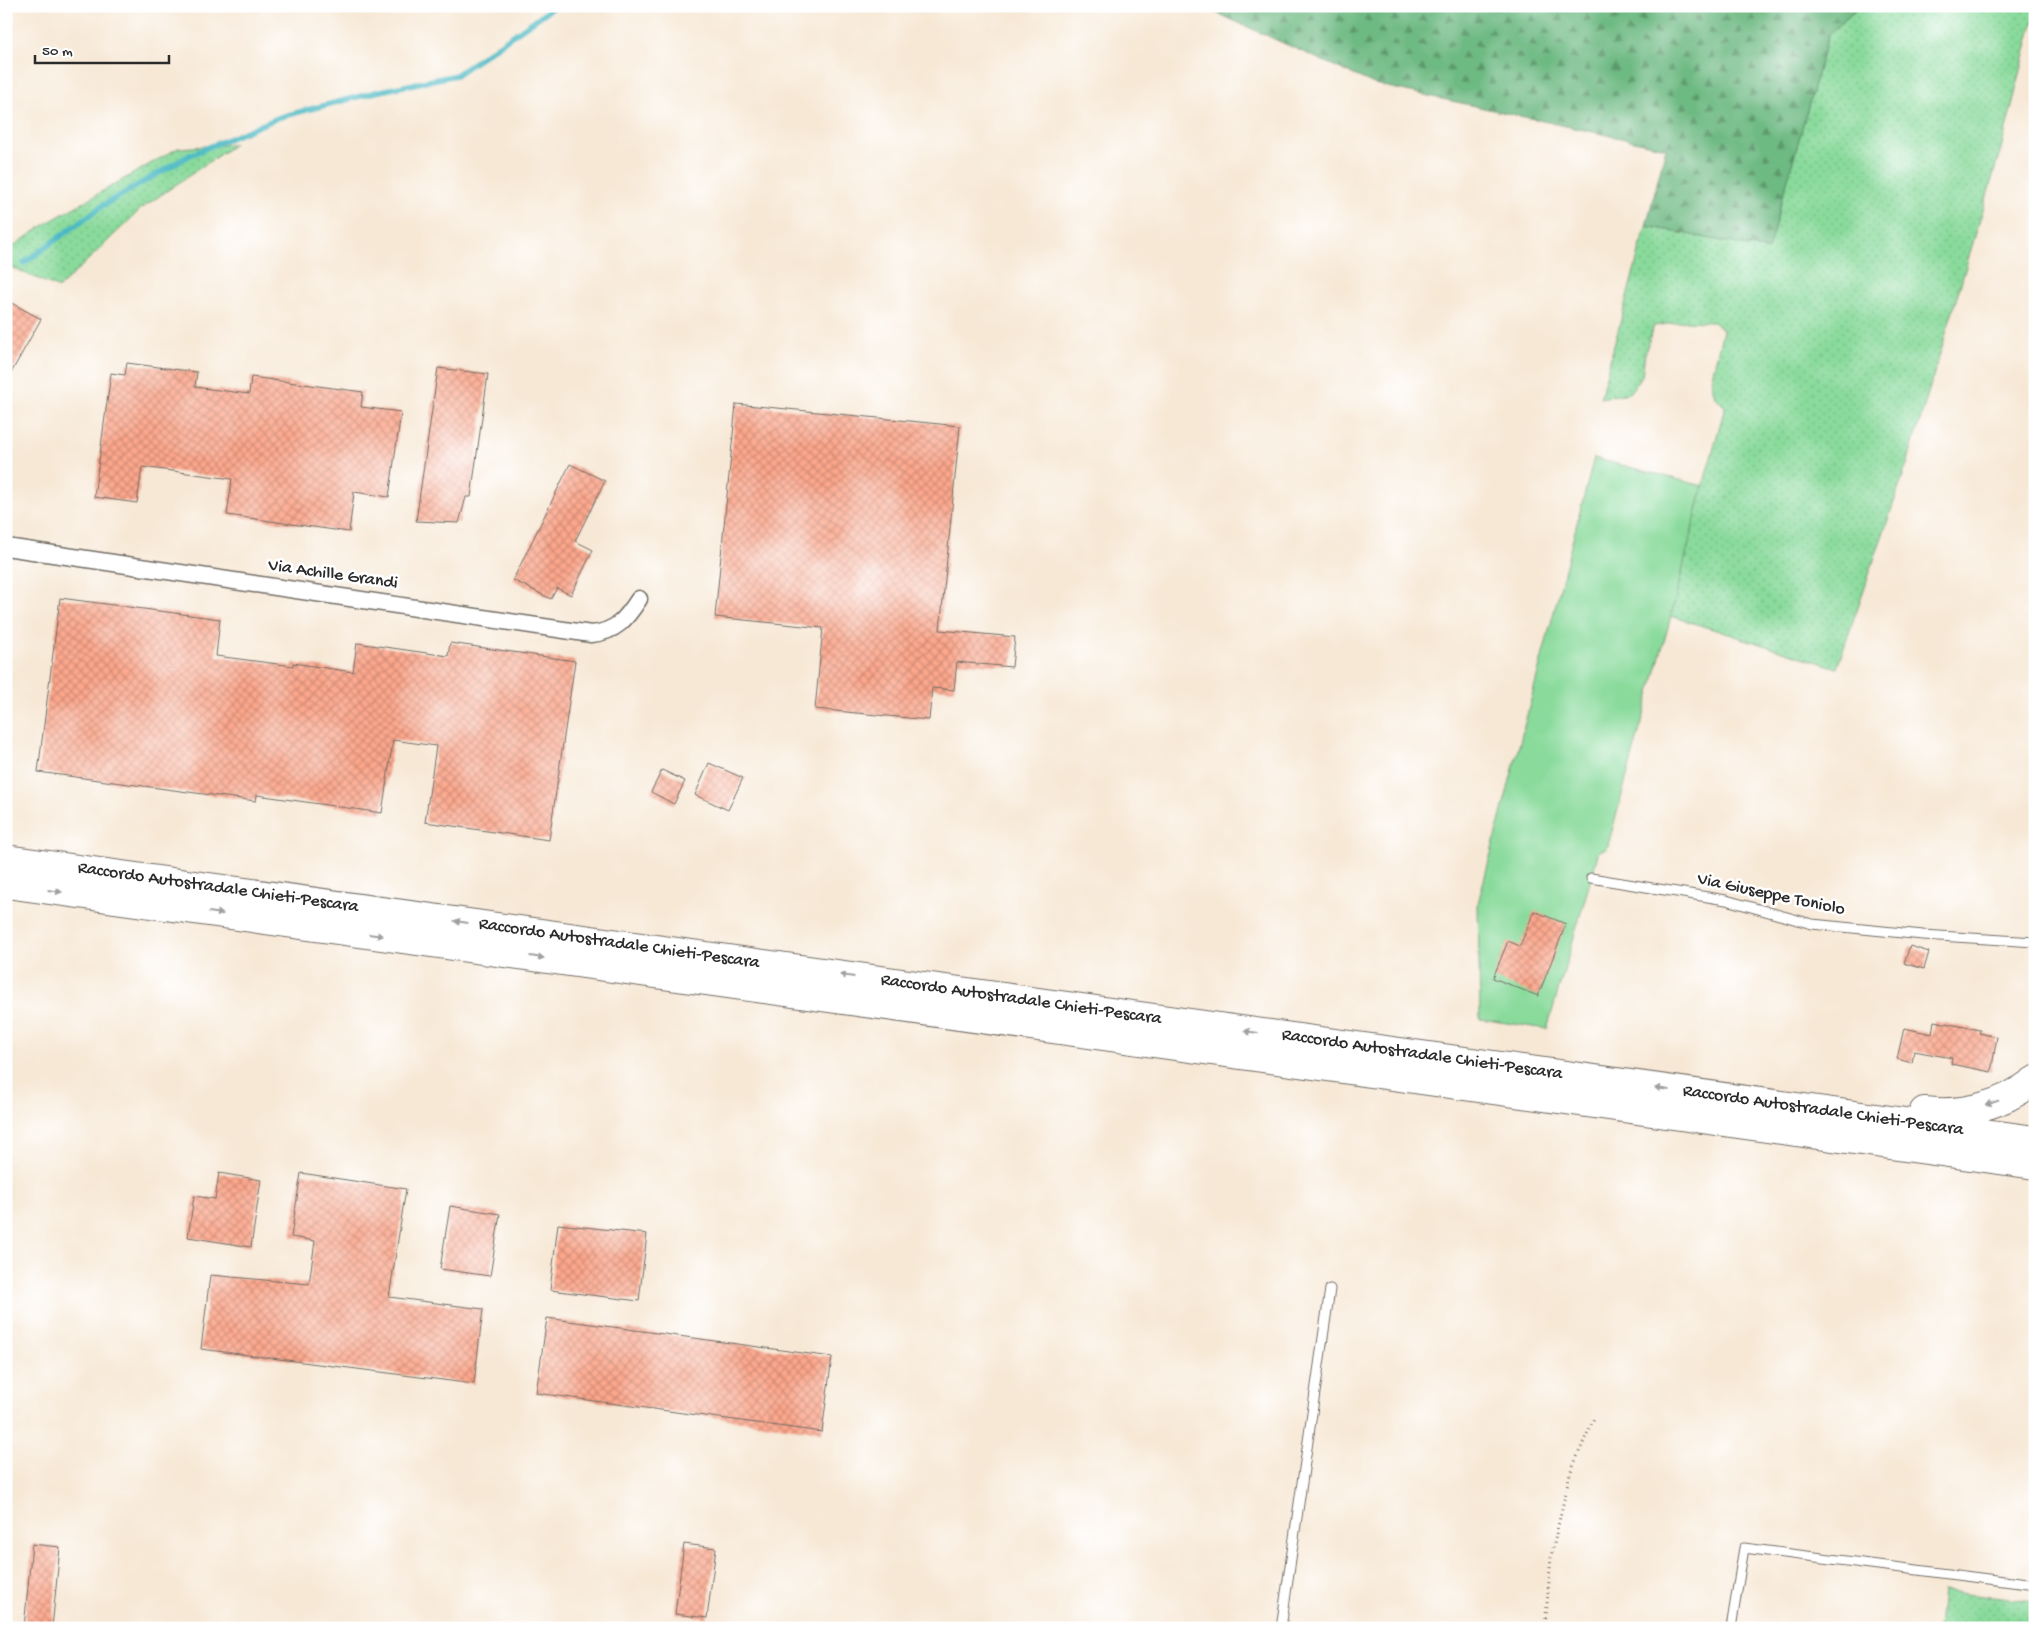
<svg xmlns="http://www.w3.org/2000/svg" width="2041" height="1634" viewBox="0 0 2041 1634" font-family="'Gochi Hand',sans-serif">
<defs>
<pattern id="grass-dots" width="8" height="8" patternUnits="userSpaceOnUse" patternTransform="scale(1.25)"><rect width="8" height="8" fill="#89da9b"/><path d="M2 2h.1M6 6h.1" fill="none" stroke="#76bb86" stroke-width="1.8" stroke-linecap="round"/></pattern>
<pattern id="forest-firs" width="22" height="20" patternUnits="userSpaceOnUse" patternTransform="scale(1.25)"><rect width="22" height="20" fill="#6eba83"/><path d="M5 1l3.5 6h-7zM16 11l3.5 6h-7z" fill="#5b976b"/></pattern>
<pattern id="building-cross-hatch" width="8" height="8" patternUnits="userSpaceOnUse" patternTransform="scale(1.25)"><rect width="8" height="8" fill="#fda78c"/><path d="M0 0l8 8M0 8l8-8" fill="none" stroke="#cd8873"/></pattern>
</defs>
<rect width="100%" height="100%" fill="#fff"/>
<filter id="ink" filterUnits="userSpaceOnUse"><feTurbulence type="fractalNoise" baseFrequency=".02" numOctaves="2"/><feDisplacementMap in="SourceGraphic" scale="10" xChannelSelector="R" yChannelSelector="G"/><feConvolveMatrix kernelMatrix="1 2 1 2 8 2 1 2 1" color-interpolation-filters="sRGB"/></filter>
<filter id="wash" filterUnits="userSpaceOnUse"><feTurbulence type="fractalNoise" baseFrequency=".0096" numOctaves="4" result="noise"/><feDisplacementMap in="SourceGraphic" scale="20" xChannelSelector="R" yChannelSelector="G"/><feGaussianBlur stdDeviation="1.12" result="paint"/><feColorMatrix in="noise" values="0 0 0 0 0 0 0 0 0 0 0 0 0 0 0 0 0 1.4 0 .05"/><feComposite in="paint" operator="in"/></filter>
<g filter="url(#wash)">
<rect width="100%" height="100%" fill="#f7e8d5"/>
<path fill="url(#grass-dots)" stroke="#5a8263" d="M1860 6H2035V15L2001 149 1907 464 1837 668 1671 616 1703 486 1725 407 1715 397 1711 380 1723 330 1713 322 1686 321 1654 326 1645 353 1642 376 1629 393 1600 398 1646 226 1768 250 1828 35Z
M235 144 142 208 59 288 6 265V251L47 223 178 148Z
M1942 1591 2035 1602V1628H1938Z"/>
<path fill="url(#forest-firs)" stroke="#4c7257" d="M1201 6H1860L1828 35 1768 250 1646 226 1666 148 1374 84Z"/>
<path fill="#89da9b" stroke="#5a8263" d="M1594 458 1703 486 1671 616 1607 849 1599 851 1547 1029 1480 1019 1478 903Z"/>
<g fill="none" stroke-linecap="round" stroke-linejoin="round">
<path stroke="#4bb9c4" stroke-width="5.5" d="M24 263 102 206 190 155 280 117 376 92 456 75 555 6"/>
</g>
<g id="blocks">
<path fill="url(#building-cross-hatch)" d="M6 300 41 319 6 382Z
M127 363 197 372 195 387 249 394 251 377 363 392 361 407 401 412 389 497 354 492 349 532 227 515 232 479 142 467 137 503 94 497 111 373 125 375Z
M438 368 488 374 471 497H466L459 523 416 521Z
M736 404 960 426 940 630 1015 637 1012 667 957 662 954 690 932 688 929 720 815 709 823 628 715 617Z
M570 464 605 481 575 541 593 550 571 595 557 588 551 599 513 580Z
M60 598 220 619 216 656 293 666V663L353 672 357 643 448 656 450 643 575 661 549 840 425 822 436 746 393 740 382 813 257 795 256 801 38 772Z
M709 763 743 778 728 810 695 795Z
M662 770 685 781 674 804 651 792Z
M1534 911 1566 924 1538 996 1493 978 1508 941 1520 946Z
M1910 946 1929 952 1924 969 1904 963Z
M1934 1021 1980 1030 1979 1033 1997 1037 1991 1072 1951 1064 1952 1058 1914 1051 1912 1063 1897 1059 1904 1028 1932 1034Z
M219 1173 261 1180 251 1247 188 1237 194 1196 215 1199Z
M301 1173 406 1189 389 1297 483 1309 474 1384 201 1349 210 1275 309 1284 315 1241 291 1237Z
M450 1206 500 1214 490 1276 440 1269Z
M558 1224 647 1234 639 1301 550 1290Z
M547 1318 832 1357 822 1432 536 1393Z
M32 1544 60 1547 52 1628H24Z
M684 1544 716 1548 707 1618 675 1614Z"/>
</g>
</g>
<g filter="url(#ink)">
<use href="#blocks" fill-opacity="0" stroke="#726d66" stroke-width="1"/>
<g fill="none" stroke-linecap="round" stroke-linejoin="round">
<g stroke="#726d66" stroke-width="11">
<path id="service" d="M1591 878 1726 900 1812 924 1923 935 2035 942
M1281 1628 1330 1289
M1731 1628 1744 1548 2035 1585"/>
</g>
<g stroke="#726d66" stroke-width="19">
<path id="minor" d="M6 547 591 634C616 632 626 619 639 599"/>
</g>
<g stroke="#726d66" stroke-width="30">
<path id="motorway" d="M6 859 2035 1140
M6 884 2035 1165
M1924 1111C1963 1116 2003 1105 2035 1080"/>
</g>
<path stroke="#726d66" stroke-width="3" stroke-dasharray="1 4" stroke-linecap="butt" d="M1545 1628 1551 1557 1570 1473 1594 1418"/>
<use href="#service" stroke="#fff" stroke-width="9"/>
<use href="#minor" stroke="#fff" stroke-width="16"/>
<use href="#motorway" stroke="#fff" stroke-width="28"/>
</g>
<defs><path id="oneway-solid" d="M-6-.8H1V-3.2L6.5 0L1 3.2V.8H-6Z" transform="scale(1.25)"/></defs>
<g fill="#a0a0a0">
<use href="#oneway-solid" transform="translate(55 891) rotate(8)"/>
<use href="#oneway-solid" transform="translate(216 913) rotate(8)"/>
<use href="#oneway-solid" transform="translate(461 922) rotate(-172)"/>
<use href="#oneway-solid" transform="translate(376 935) rotate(8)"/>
<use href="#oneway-solid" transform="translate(537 957) rotate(8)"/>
<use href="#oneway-solid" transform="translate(847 976) rotate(-172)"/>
<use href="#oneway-solid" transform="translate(1251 1032) rotate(-172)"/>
<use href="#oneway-solid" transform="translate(1662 1089) rotate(-172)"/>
<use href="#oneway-solid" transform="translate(1992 1103) rotate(160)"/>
</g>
</g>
<g text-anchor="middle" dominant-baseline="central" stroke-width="5" stroke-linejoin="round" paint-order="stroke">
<g font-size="18" fill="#2b2b2b" stroke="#fff">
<text transform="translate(333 575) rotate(8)">Via Achille Grandi</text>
<text transform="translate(218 888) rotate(8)">Raccordo Autostradale Chieti-Pescara</text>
<text transform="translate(1771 895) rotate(12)">Via Giuseppe Toniolo</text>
<text transform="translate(619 944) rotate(8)">Raccordo Autostradale Chieti-Pescara</text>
<text transform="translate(1021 1000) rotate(8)">Raccordo Autostradale Chieti-Pescara</text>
<text transform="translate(1422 1055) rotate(8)">Raccordo Autostradale Chieti-Pescara</text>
<text transform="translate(1823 1111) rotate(8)">Raccordo Autostradale Chieti-Pescara</text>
</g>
</g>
<rect width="2041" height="1634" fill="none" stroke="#fff" stroke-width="25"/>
<path d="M35 55v8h134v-8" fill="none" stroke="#2b2b2b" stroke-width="2.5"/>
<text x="42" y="55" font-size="15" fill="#2b2b2b" stroke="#ffffff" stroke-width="4" paint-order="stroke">50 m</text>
</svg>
